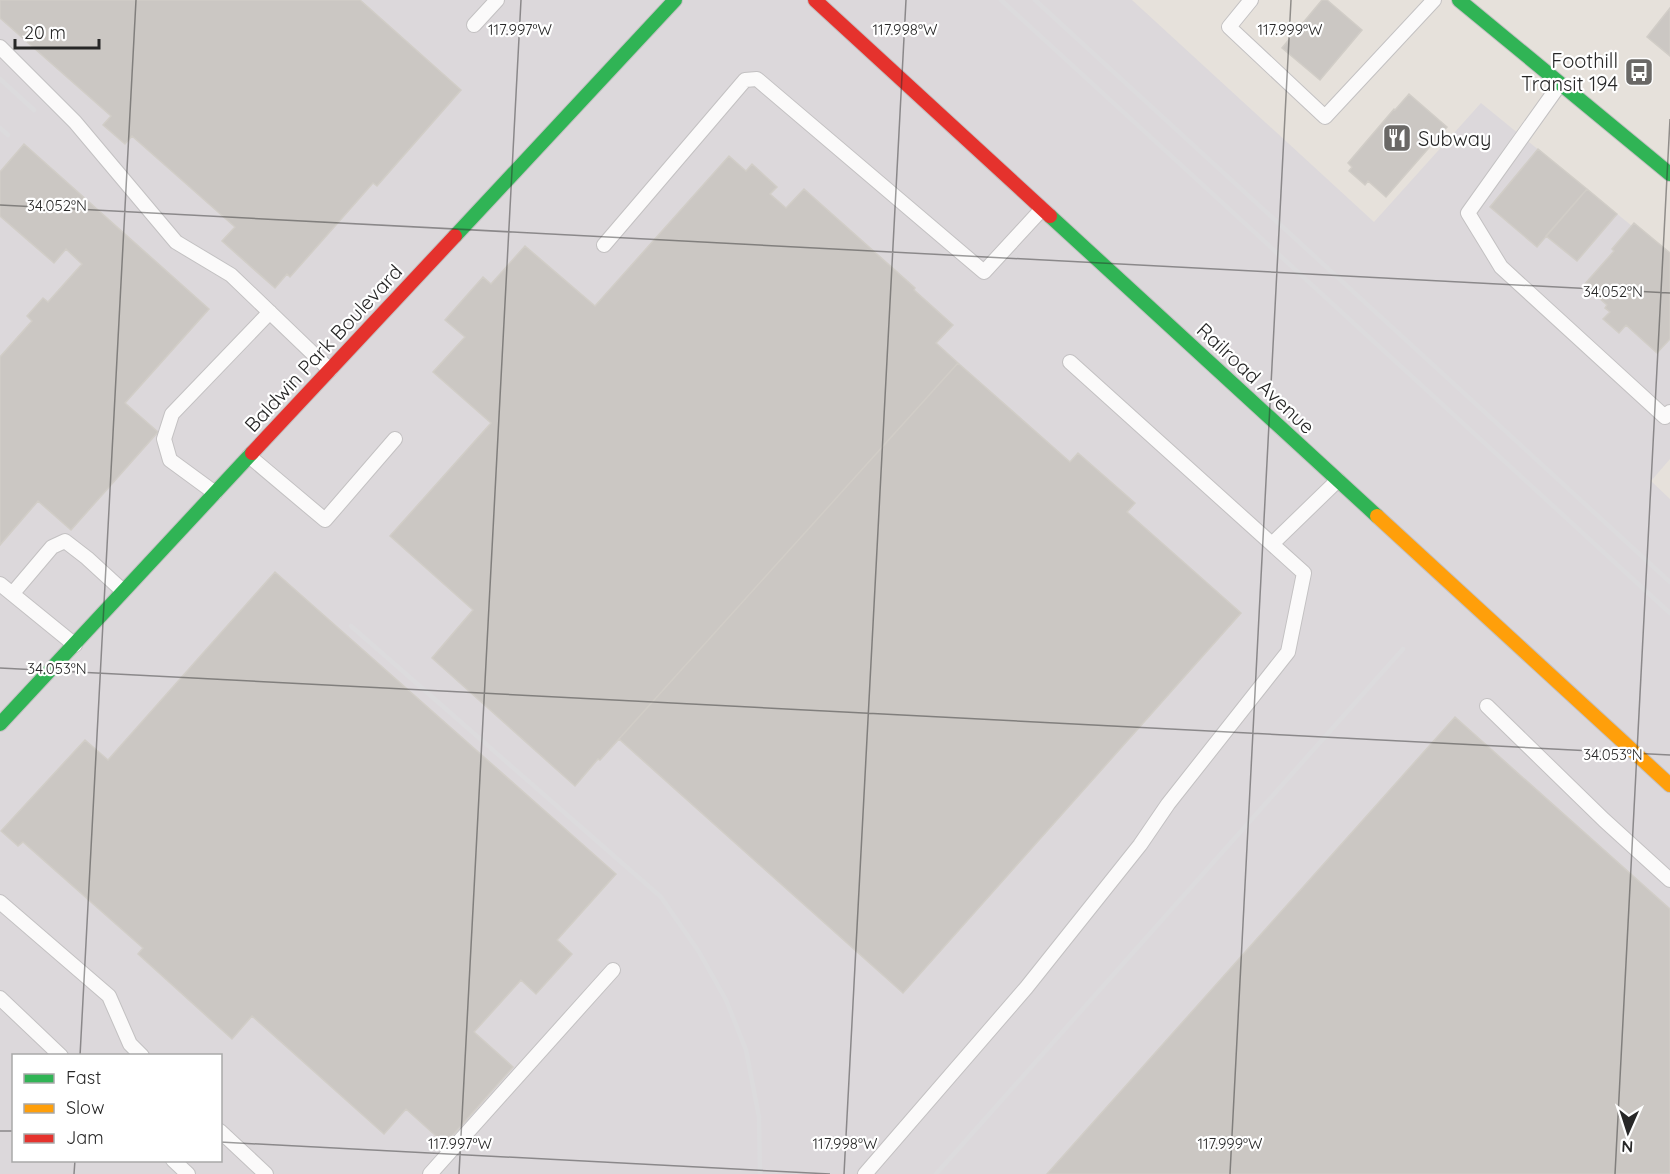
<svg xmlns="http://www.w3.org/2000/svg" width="1670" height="1174" viewBox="0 0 1670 1174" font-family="Quicksand,sans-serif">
<rect width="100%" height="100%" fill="#e6e1db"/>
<path fill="#dcd8db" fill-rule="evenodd" d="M0 0H1132L1374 222 1481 103 1670 257V459L1651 481 1670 499V1174H0ZM14 1056H220V1160H14Z"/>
<path fill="#cbc7c3" stroke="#d1cdc7" stroke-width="1.5" d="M0 0H360L461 90 377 186 373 183 290 277 287 274 275 288 222 241 235 227 132 136 125 144 103 125 111 116 0 18Z
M1322 0H1327L1362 30 1320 80 1282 48Z
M1670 8V56L1647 37Z
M1409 94 1447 127 1386 197 1368 181 1365 185 1349 171 1352 167 1348 163 1394 109 1395 110Z
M24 144 209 309 125 403 158 432 71 530 38 501 0 545V357L32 321 27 316 43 298 48 302 82 264 66 249 54 263 0 216V172Z
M1538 149 1587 189 1537 247 1490 207Z
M729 156 746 171 752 164 777 187 770 194 786 208 804 189 915 288 914 290 953 325 936 343 958 363 600 760 598 759 575 786 432 658 473 610 390 536 491 423 433 372 465 337 445 320 483 277 491 284 525 246 595 306Z
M1587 189 1617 214 1577 261 1546 236Z
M1634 223 1670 253V339L1657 353 1626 325 1619 333 1603 319 1610 312 1605 308 1607 305 1584 285 1614 251 1612 249Z
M958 363 1070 462 1078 453 1135 503 1127 512 1241 613 903 993 619 739Z
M275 572 616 874 557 940 572 954 536 994 521 980 474 1032 513 1067 445 1144 406 1109 384 1134 252 1016 232 1039 138 954 143 948 23 842 18 846 1 831 85 740 108 760Z
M1455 717 1670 909V1174H1047Z"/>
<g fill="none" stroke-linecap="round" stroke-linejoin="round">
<g stroke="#c3c1c2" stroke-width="16">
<path id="lane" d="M1251 0 1229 27 1325 117 1434 0
M474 25 497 0
M0 47 75 122 176 242 231 275 330 370
M1560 84 1468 213 1501 267 1665 417 1670 412
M604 245 745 80 757 79 984 272 1042 209
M249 456 325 520 395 439
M215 493 170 460 164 439 172 414 270 312
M1272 544 1338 480
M0 584 75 645
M13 593 52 547 65 541 87 558 123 591
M1487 706 1604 820 1670 880
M0 902 109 996 130 1044 142 1056
M0 998 61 1056
M220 1131 266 1174
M173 1160 188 1174
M430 1174 613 970
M865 1174 1026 988 1140 845 1168 804 1288 652 1304 573 1070 362"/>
</g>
<g stroke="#c3c1c2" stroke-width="16">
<path id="fast" d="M1459 0 1670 174
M1050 216 1377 516
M455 236 675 0
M0 724 252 453"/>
</g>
<g stroke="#c3c1c2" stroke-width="16">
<path id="slow" d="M1377 516 1670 785"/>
</g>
<g stroke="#c3c1c2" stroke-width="16">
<path id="jam" d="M815 0 1050 216
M252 453 455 236"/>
</g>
<use href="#lane" stroke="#fbfafa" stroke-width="14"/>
<use href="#fast" stroke="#30b455" stroke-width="14"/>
<use href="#slow" stroke="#ff9f0a" stroke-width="14"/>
<use href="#jam" stroke="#e5322d" stroke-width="14"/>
<path stroke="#dcdbdd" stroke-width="4.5" d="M1001 0 1670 613
M1035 0 1670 582
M0 79 34 110
M0 128 8 135
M351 626 661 897 699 952 726 1000 746 1050 759 1117 760 1174
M936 1174 1403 649"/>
</g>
<path fill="none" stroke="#272727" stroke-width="1.5" stroke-opacity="0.45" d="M0 205 1670 293M0 668 1670 755M80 1056 136 0M0 1131H14M220 1142 830 1174M74 1174 75 1160M459 1174 521 0M844 1174 906 0M1230 1174 1291 0M1615 1174 1670 119"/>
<defs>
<g id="bus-square" transform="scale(1.5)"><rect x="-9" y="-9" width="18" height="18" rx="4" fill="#6a6866" stroke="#fff"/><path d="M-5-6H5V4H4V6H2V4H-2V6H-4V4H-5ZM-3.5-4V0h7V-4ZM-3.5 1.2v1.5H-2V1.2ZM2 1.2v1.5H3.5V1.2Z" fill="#fff"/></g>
<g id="restaurant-square" transform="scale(1.5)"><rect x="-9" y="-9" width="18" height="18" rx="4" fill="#6a6866" stroke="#fff"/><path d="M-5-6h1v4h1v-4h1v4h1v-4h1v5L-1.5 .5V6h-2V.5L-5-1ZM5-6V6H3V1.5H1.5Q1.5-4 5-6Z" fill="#fff"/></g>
</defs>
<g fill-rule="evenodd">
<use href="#bus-square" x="1639" y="72"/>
<use href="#restaurant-square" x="1397" y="138"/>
</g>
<g text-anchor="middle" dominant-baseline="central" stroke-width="4.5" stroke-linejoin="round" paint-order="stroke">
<g font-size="20" fill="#272727" stroke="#fff" text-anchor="end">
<text x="1618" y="60">Foothill<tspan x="1618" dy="23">Transit 194</tspan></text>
<text x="1418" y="138" text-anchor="start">Subway</text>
</g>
<g font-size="20" fill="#272727" stroke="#fff">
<text transform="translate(323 348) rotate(-47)">Baldwin Park Boulevard</text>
<text transform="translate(1256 378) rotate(43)">Railroad Avenue</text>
</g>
</g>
<g font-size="15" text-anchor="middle" fill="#272727" stroke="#fff" stroke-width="4.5" stroke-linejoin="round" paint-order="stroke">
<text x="520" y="35">117.997°W</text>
<text x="905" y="35">117.998°W</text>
<text x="1290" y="35">117.999°W</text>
<text x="57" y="211">34.052°N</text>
<text x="1613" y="297">34.052°N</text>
<text x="57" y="674">34.053°N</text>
<text x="1613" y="760">34.053°N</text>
<text x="460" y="1149">117.997°W</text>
<text x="845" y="1149">117.998°W</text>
<text x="1230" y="1149">117.999°W</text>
</g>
<rect x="12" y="1054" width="210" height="108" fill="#ffffff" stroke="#a9a9a9" stroke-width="1.5"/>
<rect x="24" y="1074" width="30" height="9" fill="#30b455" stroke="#a9a9a9" stroke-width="1.5"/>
<text x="66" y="1084" font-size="18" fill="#272727">Fast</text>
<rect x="24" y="1104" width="30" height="9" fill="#ff9f0a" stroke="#a9a9a9" stroke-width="1.5"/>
<text x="66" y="1114" font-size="18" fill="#272727">Slow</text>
<rect x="24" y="1134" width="30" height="9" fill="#e5322d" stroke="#a9a9a9" stroke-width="1.5"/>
<text x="66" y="1144" font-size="18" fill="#272727">Jam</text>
<g transform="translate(1628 1132) rotate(183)" stroke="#ffffff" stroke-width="4.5" paint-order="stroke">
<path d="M0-4.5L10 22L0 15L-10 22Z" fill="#272727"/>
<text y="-9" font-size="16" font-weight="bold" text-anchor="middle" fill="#272727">N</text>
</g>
<path d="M15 39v9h84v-9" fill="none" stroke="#272727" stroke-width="3"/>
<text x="24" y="39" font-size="18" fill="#272727" stroke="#ffffff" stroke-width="4.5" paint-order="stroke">20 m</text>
</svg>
